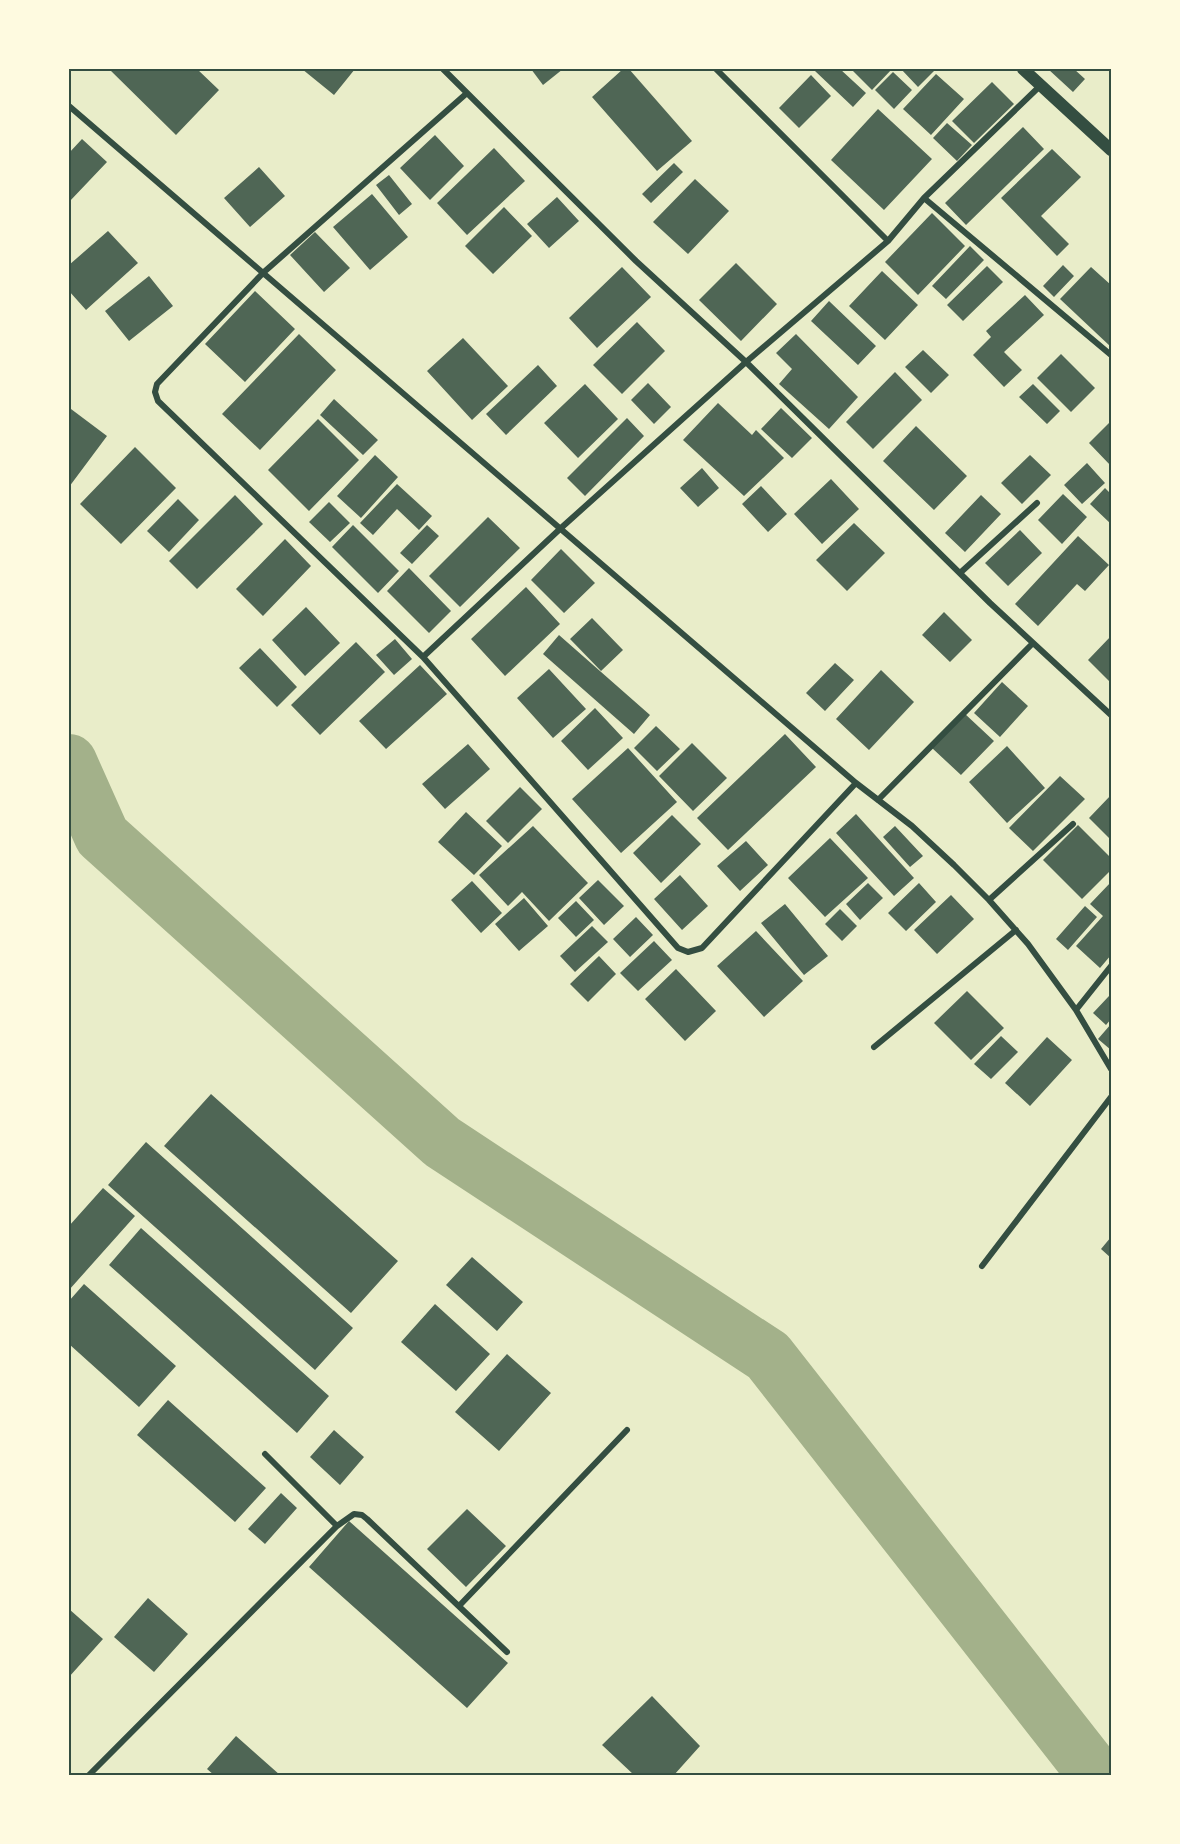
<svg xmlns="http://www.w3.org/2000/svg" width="1180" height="1844" viewBox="0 0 1180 1844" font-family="'Work Sans',sans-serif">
<rect width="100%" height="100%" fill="#e9edc9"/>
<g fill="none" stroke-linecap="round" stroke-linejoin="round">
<path stroke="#a3b18a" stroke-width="56" d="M69 762 102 836 442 1142 768 1356 1096 1775"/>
</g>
<path fill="#4f6655" d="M109 69H197L219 90 176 135Z
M302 69H355L334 95Z
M531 69H563L543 85Z
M623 69H629L692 141 657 171 592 97Z
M817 69H840L866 93 853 107 815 71Z
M851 69H892L872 90Z
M901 69H936L918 87Z
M1048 69H1074L1085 79 1073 92Z
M893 72 912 90 894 109 875 90Z
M936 74 964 99 931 135 903 109Z
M811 75 831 96 799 128 779 108Z
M992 82 1014 104 974 143 952 121Z
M878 109 932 159 884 210 831 160Z
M947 123 972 145 957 161 933 138Z
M1023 127 1044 149 966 225 945 203Z
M435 135 464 166 430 200 400 168Z
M82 139 107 162 69 202V153Z
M494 148 525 181 467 235 437 203Z
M1052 149 1081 177 1041 216 1069 244 1057 256 1001 198Z
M674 163 683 172 651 203 642 194Z
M259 167 285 196 250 227 224 198Z
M389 175 412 204 399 215 376 185Z
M695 179 729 211 688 254 653 222Z
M372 194 408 237 370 270 333 227Z
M557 197 579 221 549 248 527 224Z
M504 207 532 236 493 274 465 246Z
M932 213 965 246 918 295 885 262Z
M108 231 138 263 86 310 69 291V265Z
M315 232 350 268 324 292 290 255Z
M970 246 984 260 946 299 932 286Z
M736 263 777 304 741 341 699 300Z
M1063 265 1074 276 1054 297 1043 286Z
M987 266 1003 282 963 321 947 305Z
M622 267 651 297 597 348 569 318Z
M1091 267 1111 285V347L1060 299Z
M882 271 918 305 885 340 849 306Z
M149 276 173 306 129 341 105 311Z
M255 291 295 329 245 382 205 344Z
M1025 295 1044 315 1004 352 1022 370 1004 387 973 355 991 337 986 331Z
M829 301 876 346 858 365 811 321Z
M637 322 665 351 622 394 593 365Z
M299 334 336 370 260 450 222 414Z
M796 334 858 397 829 429 779 384 792 369 776 353Z
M463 338 508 386 472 420 427 371Z
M923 350 949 375 931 393 905 367Z
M1061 354 1095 388 1071 412 1037 378Z
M538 365 557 386 506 435 486 414Z
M895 372 922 400 873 449 846 422Z
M648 383 671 407 654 424 631 400Z
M585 384 618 419 578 458 544 423Z
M1033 384 1060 411 1047 424 1019 397Z
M334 399 378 440 363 455 320 415Z
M718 403 752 435 756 430 784 458 744 496 683 440Z
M781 408 812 438 792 458 761 429Z
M71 409 107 436 69 487V412Z
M627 418 644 436 585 496 567 478Z
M318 419 359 460 309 511 268 470Z
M1111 421V466L1089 443Z
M916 426 967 476 934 510 883 461Z
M135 447 176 488 121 544 80 504Z
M375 455 398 477 361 518 337 496Z
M1030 455 1051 475 1022 504 1001 483Z
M1087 463 1105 483 1082 504 1064 485Z
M702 468 719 488 698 507 680 488Z
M831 479 859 509 822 544 794 514Z
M397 484 432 516 419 530 397 509 373 535 360 523Z
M761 486 787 514 768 532 742 504Z
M1105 488 1111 494V524L1090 504Z
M1063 494 1087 517 1062 544 1038 520Z
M235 495 263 524 197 589 169 561Z
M981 495 1001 514 965 552 945 533Z
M178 499 199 520 169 552 147 531Z
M329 502 350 523 330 542 309 522Z
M488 517 520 548 460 607 429 576Z
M854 523 885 553 847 591 816 560Z
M353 525 399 571 378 593 332 547Z
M427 525 439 536 412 564 400 553Z
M1020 530 1042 553 1008 586 985 563Z
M1078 536 1109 565 1085 591 1077 584 1038 626 1015 604Z
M285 539 311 566 263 616 236 589Z
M561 549 595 583 564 613 531 580Z
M409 568 451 611 429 633 387 591Z
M526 587 560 624 505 676 471 639Z
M306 607 340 643 305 676 272 640Z
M944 612 972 640 950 662 922 635Z
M592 618 623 650 601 671 570 639Z
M559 635 650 715 634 734 543 654Z
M1111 636V683L1088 660Z
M395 639 412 659 394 675 376 655Z
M356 642 385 672 320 735 291 705Z
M260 648 297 687 277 707 239 668Z
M835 663 854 680 825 711 806 693Z
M420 665 447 694 386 749 359 721Z
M549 669 586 709 553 738 517 698Z
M881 670 914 702 869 750 836 719Z
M1002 682 1028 706 1000 737 974 713Z
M595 708 623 738 588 770 561 741Z
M964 713 994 741 961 775 932 748Z
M656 726 680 749 657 771 634 748Z
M785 734 816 767 728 850 697 818Z
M692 743 727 778 693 811 659 776Z
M468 744 490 769 445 809 422 784Z
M1007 746 1045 788 1007 823 969 782Z
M628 748 677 802 621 853 572 799Z
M1060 776 1085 799 1033 851 1009 828Z
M520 787 542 809 508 843 486 821Z
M1111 795V840L1089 818Z
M466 812 502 846 474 875 438 842Z
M856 814 914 878 894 896 836 833Z
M672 815 701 844 661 883 633 853Z
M1078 825 1111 858V870L1082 899 1043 860Z
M533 826 588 883 549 921 522 892 508 906 479 875Z
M895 826 923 856 910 867 883 837Z
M830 838 868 878 825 917 788 878Z
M746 841 768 865 740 891 717 866Z
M680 875 708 906 682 930 654 899Z
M598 880 624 906 604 925 579 898Z
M472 881 502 913 481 933 451 900Z
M1111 882V955L1100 968 1076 946 1103 916 1090 904Z
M868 883 883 898 860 920 846 904Z
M919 883 936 902 906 931 888 913Z
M951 895 974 919 937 954 914 930Z
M524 898 548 926 519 951 495 924Z
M576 901 594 920 576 937 558 918Z
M785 904 828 956 804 975 761 923Z
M1085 906 1097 917 1068 950 1056 939Z
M840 909 857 926 842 941 825 924Z
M636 917 653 935 630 957 613 939Z
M592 926 608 942 575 972 560 956Z
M756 931 803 981 764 1017 717 966Z
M654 941 672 960 638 991 620 973Z
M599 956 616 974 588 1002 570 984Z
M676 969 716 1011 685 1041 645 999Z
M967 991 1004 1028 971 1060 934 1023Z
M1109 996 1111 998V1019L1106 1025 1093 1013Z
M1111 1024V1050L1098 1039Z
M1001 1036 1018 1052 991 1079 974 1064Z
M1047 1037 1072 1060 1030 1106 1005 1083Z
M211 1094 398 1261 351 1313 164 1146Z
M146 1142 353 1328 315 1370 108 1185Z
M103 1188 135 1216 69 1290V1226Z
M141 1228 329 1396 297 1433 109 1265Z
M1111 1237V1258L1101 1249Z
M472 1257 523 1302 497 1331 446 1285Z
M84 1284 176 1366 139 1407 69 1344V1301Z
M435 1304 490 1354 456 1391 401 1342Z
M507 1354 551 1393 499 1451 455 1412Z
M168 1400 266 1488 235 1522 137 1435Z
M334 1430 364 1457 340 1485 310 1457Z
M281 1493 297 1508 265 1544 248 1529Z
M467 1509 506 1546 466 1587 427 1549Z
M349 1521 508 1663 467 1708 309 1567Z
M148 1598 188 1634 154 1672 114 1637Z
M69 1609 103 1639 69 1677Z
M652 1696 700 1746 674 1775H634L602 1745Z
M236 1736 280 1775H214L207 1769Z"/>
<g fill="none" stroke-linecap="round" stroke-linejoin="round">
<path stroke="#344e41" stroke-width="6" d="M443 69 636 261 746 362 990 603 1111 715
M716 69 888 241
M467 93 264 272 157 384 155 392 158 401 423 657 678 948 688 952 702 948 856 783
M69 106 856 783 912 826 954 865 989 900 1028 944 1076 1010 1111 1069
M924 198 1111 355
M960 573 1037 503
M423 657 561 528 746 362 888 241 924 198 1041 85
M878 800 1033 643
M989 900 1073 824
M1076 1010 1111 966
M874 1047 1016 930
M982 1266 1111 1097
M265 1454 337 1526
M459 1606 627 1430
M89 1775 337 1526 354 1514 362 1515 367 1519 507 1652"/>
<path stroke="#344e41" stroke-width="12" d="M1023 69 1111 150"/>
</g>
<rect width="1180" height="1844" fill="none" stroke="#fefae0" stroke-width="141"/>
<rect x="70" y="70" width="1040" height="1704" fill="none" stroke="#344e41" stroke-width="2"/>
</svg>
